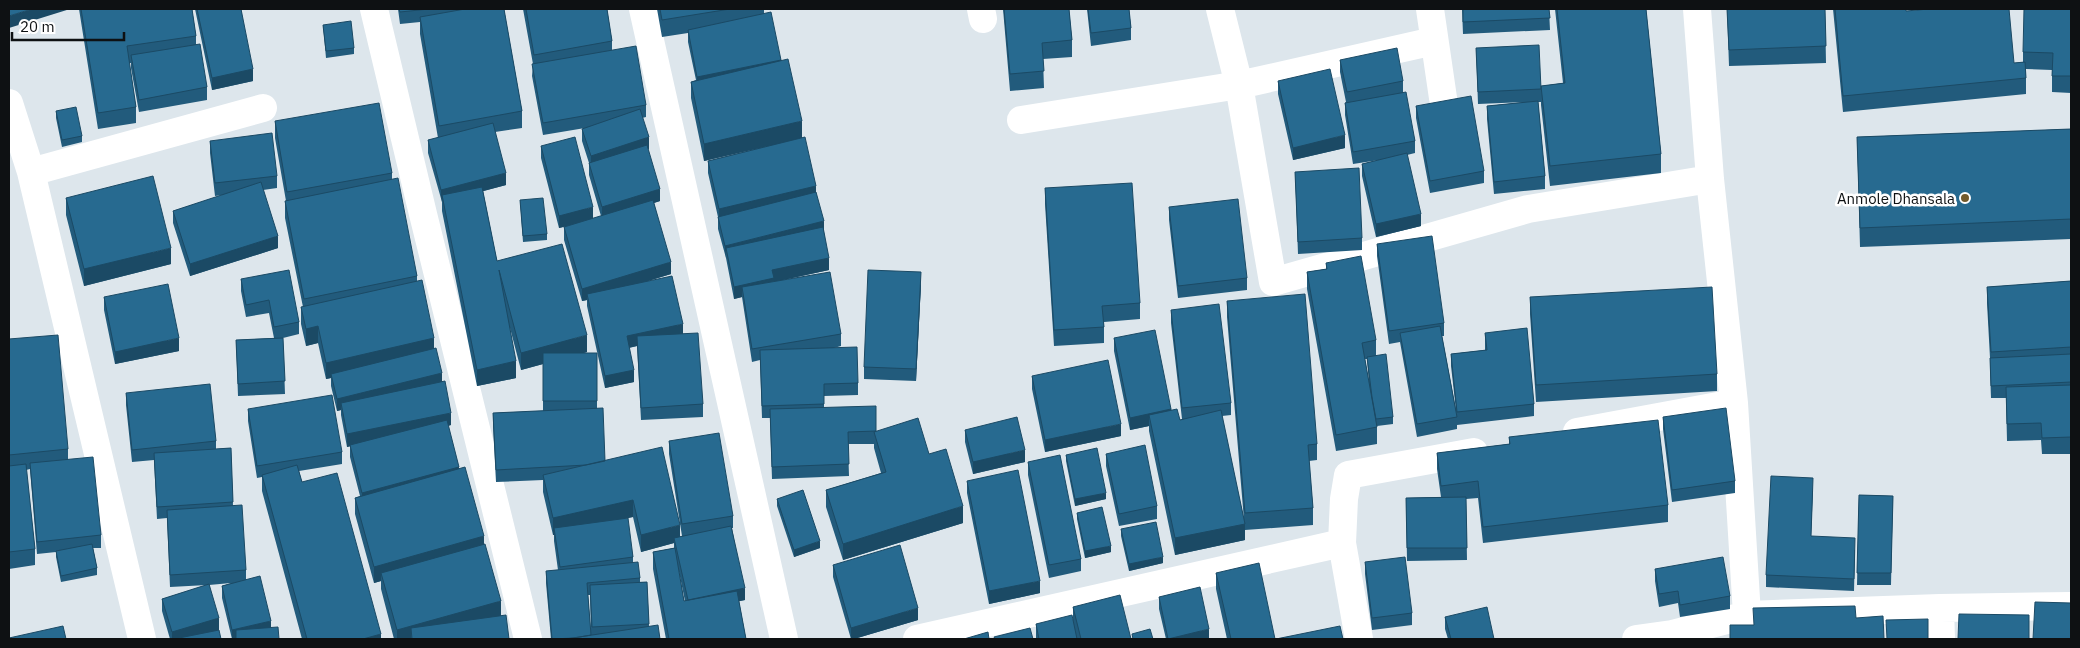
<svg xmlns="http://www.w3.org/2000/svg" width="2080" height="648" viewBox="0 0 2080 648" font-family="'IBM Plex Sans',sans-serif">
<rect width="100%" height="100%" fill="#dde6ec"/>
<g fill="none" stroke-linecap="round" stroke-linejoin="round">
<path stroke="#fff" stroke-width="28" d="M374 9 423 214 528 639
M643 9 784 639
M981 9 983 19
M1220 9 1239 85 1273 282 1528 209 1710 179
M1430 9 1443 98
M1697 9 1710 179 1734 403 1747 615 1940 608 2071 606
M9 103 31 172 142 639
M1021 120 1239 85 1434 41
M31 172 263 108
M1577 432 1734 403
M1940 608 1941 639
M917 639 1342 543
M1359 639 1342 543 1344 499 1348 475 1474 452
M1636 639 1672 634 1747 615"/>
</g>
<path fill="#225b7c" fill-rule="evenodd" d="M79 9H192L196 36V44L207 87V100L139 112 131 68V63H129L136 107V123L98 129Z
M195 9H241L253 81 212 90Z
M398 9H504L522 111V128L495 132 506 185 483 191 497 261 587 352 584 353H597V408L605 461 680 537 682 536 669 454V441L733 516V528H732L745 600 739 601 746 639H666L653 569V552L674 548V543L641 552 633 517 625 518 633 557V563L640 578V582H647L649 626 660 639H551L546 583V571L558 570 554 541V535H553L543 492V480L496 482 493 426V413L543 411V364L521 370 510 328 516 378 477 386 442 211V202L428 153V140L438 138 420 34V22L400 24ZM678 567 685 601H684ZM588 595H590L591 634Z
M523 9H607L612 41V50L646 105V117L642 118 648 150 660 201 654 203 671 274 648 281 683 334 703 404V417L641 420 637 346 629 348 634 382 605 388 587 306V300L582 301 564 240V227L572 225 559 228 541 158V146L593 219 601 216 589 175V163L582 141V129L585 128 543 135 532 76 533 64Z
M657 9H764V13L781 61 816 192 824 232 829 270 783 280 841 334V346L834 348 858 383V395L824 396V408L929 454 963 523 843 560 826 507V490L881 473 874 448V444H848L849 476 772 479 770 418H762L760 360 752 362 742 297 734 299 726 258 718 229V217L708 173V161L772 145 704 161 691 98V82L696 80 688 42V33L662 37Z
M1003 9H1069L1072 40V57L1043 59 1044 88 1010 91Z
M1087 9H1129L1131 28V40L1091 46Z
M1462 9H1549L1550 30 1463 34Z
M1555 9H1646L1661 154V173L1550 186 1541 105V86L1563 83Z
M1727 9H1825L1826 63 1729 66Z
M1833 9H1906V11L2014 63 2023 62V52L2071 9V93L2052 92V70L2026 69V94L1843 112Z
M323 25 354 48V54L326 58Z
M1476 48 1541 89V102H1538L1545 176V189L1494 194 1487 119V106L1525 102 1478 104Z
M1340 60 1403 81V92L1415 141V153L1407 155 1421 226 1376 237 1362 176V164L1379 160 1353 164 1345 115V103L1346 102 1340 72Z
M1278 81 1345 148 1293 160 1278 94Z
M1416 106 1484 171V183L1430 193 1416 118Z
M56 111 82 136V142L62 147 56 118Z
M275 121 392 173V179L417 276V281L434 348 451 425 448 426 459 469 484 544 501 615 509 639H394L381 589V581L374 583 355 514V498L360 496 350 457V446L347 447 341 415V410L337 411 331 386V378L326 379 318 343 306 346 301 324V307H303L285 218V201H286L275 138Z
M2071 129V239L1860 247 1857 137Z
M210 141 277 176V188L263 190 278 248 190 276 173 223V211L223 195 215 196 210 153Z
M1295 172 1362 238V250L1298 254Z
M1045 188 1140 303V319L1104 322V343L1054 346 1045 204Z
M66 198 171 264 84 286 66 215Z
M520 200 547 234V240L523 242Z
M1169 207 1247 278V290L1178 298 1169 220Z
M1377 244 1444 323V336H1442L1456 410 1451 366V354L1485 350V333L1534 404V416L1457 425V422V429L1417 437 1400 342 1389 344 1377 256Z
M1326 263 1376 340V356L1393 417V424L1377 426V444L1336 451 1307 289V272L1326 269ZM1365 359H1367L1369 383Z
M241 279 299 322V334L283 338 285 394 238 396 236 340 274 338 269 313 246 317 241 291Z
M2071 281V454H2042L2041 440 2007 441 2006 398H1991L1990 370V358L1987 303V287Z
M921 284 916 381 864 379V367Z
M104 297 179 351 115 364 104 310Z
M1530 297 1717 374V391L1536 402 1530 314Z
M1227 301 1317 444V460L1309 461 1313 508V525L1245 530V528V540L1175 555 1149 431V426L1130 430 1114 351V338L1180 420 1182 419 1171 323V310L1231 403V415L1222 416 1244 520 1227 317Z
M9 339 68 449V459L101 535V548H93L97 568V575L61 582 56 557V552L37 554 30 469 26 470 35 549V565L9 569Z
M1032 376 1121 436 1045 452 1032 389Z
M126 393 216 441V449L231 448 233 506 246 570V580L271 627 279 639H232L222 598V586L231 583 209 585 219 630 213 632 221 639H170L162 611V599L207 585 170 587 167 518 157 519 154 460 132 462 126 405Z
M248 409 342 452V464L299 471 302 482 381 639H302L262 491V477L257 478 248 421Z
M1663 417 1735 481V493L1672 502 1663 429Z
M965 430 1025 462 973 474 965 442Z
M1509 437 1668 505V522L1483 543 1478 498 1466 499 1467 560 1407 561 1406 498 1441 497 1437 469V453L1509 444Z
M1106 454 1157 506V519L1119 526 1106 466Z
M1066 455 1106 499 1075 506 1066 461Z
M1028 462 1081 559V571L1049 578 1028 475Z
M967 481 1040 593 989 604 967 493Z
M1813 490 1811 536 1855 550 1854 591 1766 587V575Z
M1859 495 1893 496 1891 585H1857Z
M777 499 820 548 794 557 777 506Z
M1077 513 1111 552 1085 558 1077 519Z
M1121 529 1163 563 1129 571 1121 536Z
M1365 562 1412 613V625L1372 630 1365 574Z
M833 565 918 620 854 639H851L833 577Z
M1655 569 1730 596V609L1680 617 1678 603 1659 607 1655 581Z
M1216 573 1275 639H1227L1216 589Z
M1159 597 1209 639H1166L1159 609Z
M1073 607 1131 639H1036V624L1073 621Z
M1445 617 1494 639H1448L1445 629Z"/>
<path fill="#1b4a65" d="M32 9H70L9 28V16Z
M781 60V72L697 89V77Z
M253 69V81L212 90V78Z
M802 121V138L704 161V144Z
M1345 135V148L1293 160V148Z
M649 137V149L591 168V156Z
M506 173V185L443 202 442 195 441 202V190Z
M816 186V198L719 222V209Z
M660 189V201L602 219V207Z
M593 207V219L559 228V216Z
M1421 214V226L1376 237V224Z
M824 221V234L726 248 725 258V246Z
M278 236V248L190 276V264Z
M171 248V264L84 286V269Z
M829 258V270L774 282 742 287V297L734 299V287L772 270Z
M671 262V274L589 299 587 294V300L582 301V289Z
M921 272V284L916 381V369Z
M683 324V337L637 336V346L627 348V336Z
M318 326V343L306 346V329Z
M587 335V352L521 370V353Z
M179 338V351L115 364V352Z
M434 338V355L331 374V378L326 379V363Z
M516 361V378L477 386V370Z
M634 370V382L605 388V376Z
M442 373V385L341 403V410L337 411V399Z
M1171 409V421L1149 415V426L1130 430V418Z
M451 413V425L347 447V434Z
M1121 424V436L1045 452V440Z
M1025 450V462L973 474V462Z
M459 467V480L362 505V493Z
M1106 493V499L1075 506V499Z
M633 500V517L555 535 554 528V535H553V518Z
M963 506V523L843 560V544Z
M1245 524V540L1175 555V538Z
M680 525V542L674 538V543L641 552V535Z
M484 536V553L381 573V581L374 583V567Z
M820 541V548L794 557V550Z
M1111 546V552L1085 558V551Z
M1163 557V563L1129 571V564Z
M1040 581V593L989 604V591Z
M745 588V600L688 612V600Z
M501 601V618L411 628V639H397V630Z
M918 608V620L854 639H851V628Z
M219 618V630L188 639H172V632Z
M271 621V633L236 630V639H232V630Z
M1209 629V639H1168Z
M381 634V639H363Z"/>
<path fill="#276a90" stroke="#1b4a65" d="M9 9H32L9 16Z
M81 9H192L196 36 127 46 136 107 98 113Z
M197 9H241L253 69 212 78Z
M399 9H429L400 12Z
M465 9H504L522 111 439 126 420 17Z
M526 9H607L612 41 534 55Z
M660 9H730L662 20Z
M1004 9H1069L1072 40 1042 43 1044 71 1010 74Z
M1088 9H1129L1131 28 1091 33Z
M1463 9H1549L1550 18 1463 22Z
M1557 9H1646L1661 154 1550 166 1541 86 1565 83Z
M1727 9H1825L1826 46 1729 50Z
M1835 9H1906V11L1929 9H2009L2014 63 2025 62 2026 78 1843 96Z
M2024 9H2071V76H2052L2053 53 2023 52Z
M771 12 781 60 697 77 688 30Z
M351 21 354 48 326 51 323 25Z
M200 44 207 87 139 100 131 55Z
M1539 45 1541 89 1478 92 1476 48Z
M636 46 646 105 543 123 532 64Z
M1397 48 1403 81 1347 92 1340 60Z
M788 59 802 121 704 144 691 82Z
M1330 69 1345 135 1293 148 1278 81Z
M1406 92 1415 141 1353 152 1345 103Z
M1471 96 1484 171 1430 181 1416 106Z
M1538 101 1545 176 1494 182 1487 106Z
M379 103 392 173 287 192 275 121Z
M76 107 82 136 62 140 56 111Z
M640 109 649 137 591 156 582 129Z
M493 123 506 173 441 190 428 140Z
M2071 129V219L1860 228 1857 137Z
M272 133 277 176 215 183 210 141Z
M575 137 593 207 559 216 541 146Z
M805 137 816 186 719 209 708 161Z
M647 145 660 189 602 207 589 163Z
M1407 153 1421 214 1376 224 1362 164Z
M1359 168 1362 238 1298 242 1295 172Z
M153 176 171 248 84 269 66 198Z
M398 178 417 276 304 299 285 201Z
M261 182 278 236 190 264 173 211Z
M1132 183 1140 303 1102 306 1104 327 1054 330 1045 188Z
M482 187 497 261 562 244 587 335 521 353 499 270 516 361 477 370 442 195Z
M816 192 824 221 725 246 718 217Z
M543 198 547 234 523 236 520 200Z
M1238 199 1247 278 1178 286 1169 207Z
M653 200 671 262 582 289 564 227Z
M823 227 829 258 772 270 774 278 734 287 726 248Z
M1432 236 1444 323 1389 331 1377 244Z
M1361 256 1376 340 1362 343 1377 427 1336 435 1307 272 1327 269 1326 263Z
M289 270 299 322 274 327 269 300 246 305 241 279Z
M868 270 921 272 916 369 864 367Z
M830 272 841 334 752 349 742 287Z
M672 276 683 324 627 336 634 370 605 376 587 294Z
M422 280 434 338 326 363 318 326 306 329 301 307Z
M2071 281V347L1991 352 1987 287Z
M168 284 179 338 115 352 104 297Z
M1712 287 1717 374 1536 385 1530 297Z
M1305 294 1317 444 1308 445 1313 508 1245 513 1227 301Z
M1219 304 1231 403 1182 408 1171 310Z
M1440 326 1457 417 1417 424 1400 333Z
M1527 328 1534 404 1457 412 1451 354 1487 350 1485 333Z
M1155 330 1171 409 1130 418 1114 338Z
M698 333 703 404 641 408 637 336Z
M58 335 68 449 9 455V339Z
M283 338 285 381 238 384 236 340Z
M857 347 858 383 824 384V404L762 406 760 350Z
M436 348 442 373 337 399 331 374Z
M543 353H597V401H543Z
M1386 354 1393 417 1376 419 1372 397 1367 357Z
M2071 354V382L1991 386 1990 358Z
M1108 360 1121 424 1045 440 1032 376Z
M445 381 451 413 347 434 341 403Z
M210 384 216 441 132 450 126 393Z
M2071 385V437L2042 438 2041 423 2007 424 2006 387Z
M332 395 342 452 257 466 248 409Z
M876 406V431L848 432 849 464 772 467 770 409Z
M603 408 605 461 586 465 496 470 493 413Z
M1726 408 1735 481 1672 490 1663 417Z
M1177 409 1180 420 1221 410 1245 524 1175 538 1149 415Z
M1017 417 1025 450 973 462 965 430Z
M918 418 929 454 946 449 963 506 843 544 826 490 886 472 874 432Z
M447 420 459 467 362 493 350 445Z
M1658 420 1668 505 1483 527 1478 481 1441 486 1437 453 1510 444 1509 437Z
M719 433 733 516 682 524 669 441Z
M1145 445 1157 506 1119 514 1106 454Z
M662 447 680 525 641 535 633 500 553 518 543 475Z
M231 448 233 502 157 507 154 453Z
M1097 448 1106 493 1075 499 1066 455Z
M1060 455 1081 559 1049 565 1028 462Z
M93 457 101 535 37 542 30 463Z
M26 464 35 549 9 552V466Z
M297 465 302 482 337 473 381 634 363 639H307L262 475Z
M465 467 484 536 374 567 355 498Z
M1018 470 1040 581 989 591 967 481Z
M1771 476 1813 478 1811 536 1855 538 1854 579 1766 575Z
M803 490 820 541 794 550 777 499Z
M1859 495 1893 496 1891 573H1857Z
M1466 497 1467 548H1407L1406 498Z
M242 505 246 570 170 575 167 510Z
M1102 507 1111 546 1085 551 1077 513Z
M628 518 633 557 560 567 554 528Z
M1156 522 1163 557 1129 564 1121 529Z
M731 526 745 588 688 600 674 538Z
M92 544 97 568 61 576 56 551Z
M485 544 501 601 397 630 381 573Z
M900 545 918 608 851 628 833 565Z
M675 548 684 601 737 591 746 639H669L653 552Z
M1405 557 1412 613 1372 618 1365 562Z
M1723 557 1730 596 1680 605 1678 591 1659 594 1655 569Z
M638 562 640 578 587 583 591 635 574 638 552 639 546 571Z
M1259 563 1275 639H1231L1216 573Z
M260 576 271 621 232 630 222 586Z
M647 582 649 624 592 627 590 585Z
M209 584 219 618 172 632 162 599Z
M1200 587 1209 629 1168 639 1159 597Z
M1120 595 1131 639H1081L1073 607Z
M2035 602 2071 603V639H2033Z
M1855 606 1856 618 1883 616 1884 639H1730V625H1754L1753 608Z
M1487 607 1494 639H1451L1445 617Z
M1959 614 2029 615V639H1958Z
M506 615 509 639H412L411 628Z
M1072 615 1077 639H1039L1036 624Z
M1928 619V639H1887L1886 620Z
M658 625 660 639H566Z
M63 626 66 639H9V638Z
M1340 626 1343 639H1276Z
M278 627 279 639H236V630Z
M1030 628 1033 639H995L994 637Z
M1150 629 1153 639H1133L1132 634Z
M219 630 221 639H174Z
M988 632 989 639H964Z"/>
<circle fill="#735a2b" stroke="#fff" stroke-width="2" cx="1965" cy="198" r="5"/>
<g text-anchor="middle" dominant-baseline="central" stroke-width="5" stroke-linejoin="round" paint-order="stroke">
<g font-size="15" fill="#0e1113" stroke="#fff" text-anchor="end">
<text x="1955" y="198">Anmole Dhansala</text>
</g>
</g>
<rect width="2080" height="648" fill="none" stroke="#0e1113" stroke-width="20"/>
<path d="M12 32v8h112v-8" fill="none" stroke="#0e1113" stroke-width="2.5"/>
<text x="20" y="32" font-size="15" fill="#0e1113" stroke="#ffffff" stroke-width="4" paint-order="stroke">20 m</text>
</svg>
